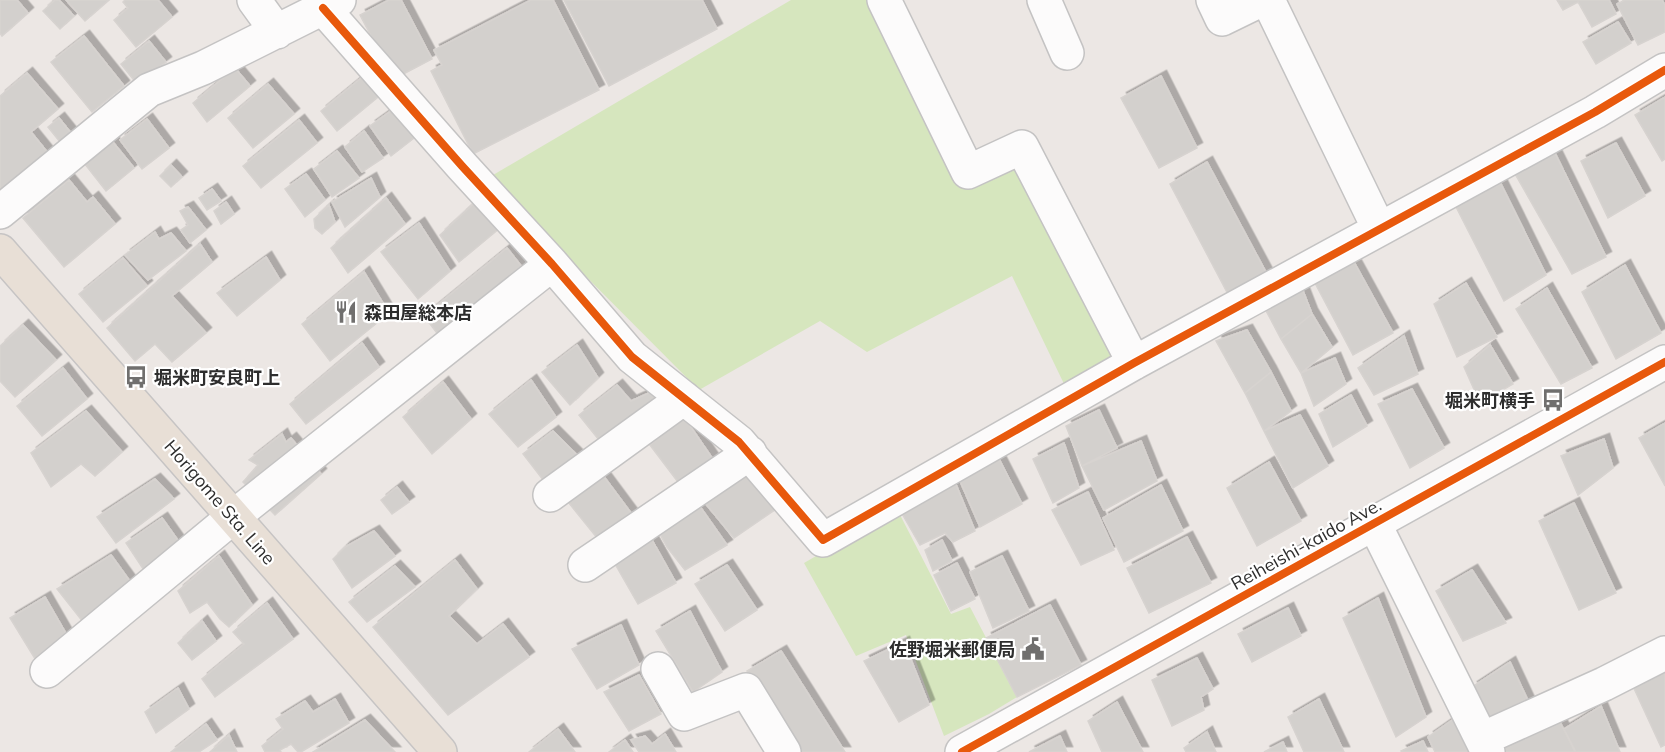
<svg xmlns="http://www.w3.org/2000/svg" width="1665" height="752" viewBox="0 0 1665 752" font-family="Mulish,'Noto Sans JP',sans-serif">
<defs>
<filter id="shadow"><feDropShadow dx="5.5" dy="-5.5" stdDeviation="0" flood-color="#0004"/></filter>
</defs>
<rect width="100%" height="100%" fill="#ece7e4"/>
<path fill="#d6e6be" d="M791 0H871L966 185 1017 160 1123 359 1066 388 1012 276 867 352 820 321 699 390 488 178Z
M897 509 951 614 970 607 1017 697 989 714 944 736 906 635 856 656 804 563Z"/>
<path fill="#d3d0cd" stroke="#d7d3d0" stroke-width="1.5" filter="url(#shadow)" d="M0 0H17L28 13 2 36 0 33Z
M55 0H59L74 16 60 29 43 11Z
M66 0H109L85 21Z
M125 0H158L172 17 136 47 114 20 128 8 123 2Z
M389 0H401L432 59 394 79 360 15Z
M531 0H553L599 90 473 154 431 71 442 65 434 50Z
M564 0H702L717 29 609 86Z
M1557 0H1609L1616 14 1592 27 1578 2 1563 10Z
M1625 0H1662L1665 5V32L1638 45 1617 4Z
M1618 22 1631 43 1596 64 1583 42Z
M84 36 124 86 92 112 51 62Z
M149 41 166 62 137 84 121 64Z
M235 68 250 86 207 122 193 103Z
M27 73 58 109 31 132 48 153 0 194V96Z
M366 74 383 93 337 131 321 111Z
M1161 76 1197 148 1159 168 1121 98Z
M268 84 294 114 253 148 228 118Z
M1665 97V159L1662 161 1635 115Z
M395 108 418 135 391 156 370 126Z
M59 118 71 133 60 142 48 127Z
M147 119 169 148 142 169 120 140Z
M299 120 317 143 261 188 243 166Z
M364 131 383 158 362 172 345 147Z
M112 141 134 168 106 191 84 163Z
M1616 143 1645 196 1608 218 1581 161Z
M337 151 359 178 332 197 314 169Z
M1555 153 1606 257 1572 274 1514 172Z
M1207 162 1268 276 1230 298 1170 184Z
M171 165 182 177 171 187 160 176Z
M306 174 325 200 305 217 285 189Z
M371 178 380 197 345 227 332 202Z
M69 180 87 202 93 197 115 224 64 267 23 218Z
M1501 184 1546 275 1504 301 1454 203Z
M212 189 221 201 207 210 199 198Z
M483 195 506 223 459 262 440 235Z
M386 198 405 224 348 273 331 248Z
M226 202 234 214 221 224 214 211Z
M329 205 335 222 322 234 315 228 314 219Z
M188 207 206 230 190 243 181 230 188 225 180 211Z
M419 223 450 271 418 299 381 252Z
M155 232 159 239 171 233 186 251 148 280 125 255Z
M200 244 212 262 172 296 206 333 172 362 155 344 135 361 107 328Z
M507 248 537 286 453 354 424 316Z
M266 257 280 280 237 316 217 293Z
M123 258 147 286 103 322 79 294Z
M1354 262 1393 333 1353 355 1315 283Z
M1625 265 1661 333 1616 359 1582 292Z
M364 272 389 313 330 361 302 324Z
M1300 283 1312 314 1281 339 1263 305Z
M1466 283 1497 337 1457 357 1434 304Z
M1547 288 1592 368 1561 384 1516 309Z
M1312 314 1332 347 1301 373 1281 339Z
M23 325 56 360 15 397 0 381V346Z
M1247 330 1271 372 1245 393 1216 341Z
M1404 336 1418 374 1374 395 1358 368Z
M362 343 379 367 306 424 290 404Z
M577 345 598 378 570 405 542 372Z
M1490 345 1513 384 1480 403 1464 367Z
M1335 358 1346 384 1314 406 1301 373Z
M63 368 87 399 42 436 17 406Z
M1271 372 1291 411 1264 431 1245 393Z
M531 380 556 417 518 447 489 414Z
M443 382 471 419 432 454 403 417Z
M617 385 631 401 660 388 665 398 603 445 579 415Z
M1412 389 1444 448 1410 468 1378 404Z
M1351 395 1367 426 1333 447 1319 414Z
M1099 410 1117 448 1082 466 1066 426Z
M86 411 122 452 95 476 81 464 51 487 31 453Z
M1300 415 1328 466 1293 488 1264 431Z
M684 417 717 465 684 490 650 445Z
M1665 423V486L1639 438Z
M553 431 581 459 547 485 523 454Z
M282 434 286 442 291 438 321 474 275 515 243 482 258 465 249 460Z
M1604 439 1613 468 1578 495 1561 456Z
M1141 441 1157 481 1104 510 1082 466Z
M1064 443 1079 488 1053 503 1033 459Z
M996 453 1022 504 980 527 957 474Z
M1269 462 1301 521 1257 546 1227 488Z
M749 463 782 505 734 538 700 497Z
M599 470 637 521 602 544 564 497Z
M155 479 174 499 116 543 97 517Z
M955 482 975 531 953 542 945 533 920 545 900 510Z
M1161 485 1183 531 1124 562 1103 518Z
M397 487 409 502 392 514 381 500Z
M1088 492 1114 550 1081 565 1052 510Z
M694 498 727 545 685 570 667 547 655 525Z
M1574 503 1616 593 1579 610 1539 521Z
M162 518 192 560 155 587 126 543Z
M374 531 395 556 352 588 333 559 345 547Z
M647 531 676 583 638 604 611 557Z
M1187 537 1211 583 1149 613 1127 568Z
M942 540 952 561 933 571 925 550Z
M111 555 145 602 83 622 57 589Z
M219 556 252 605 229 627 220 619 207 602 190 613 178 591Z
M1002 556 1029 611 993 628 970 572Z
M455 560 477 589 449 616 477 644 503 624 529 657 448 715 373 627Z
M957 563 975 599 951 611 934 575Z
M727 565 757 610 725 631 695 584Z
M395 566 415 587 367 622 349 602Z
M1472 570 1506 623 1463 641 1436 591Z
M45 597 68 637 45 675 10 618Z
M1378 598 1426 717 1396 737 1343 618Z
M267 603 293 639 215 697 202 679 244 644 233 632Z
M1050 605 1081 665 1017 697 986 638Z
M1288 608 1301 636 1252 662 1238 634Z
M690 611 722 672 693 692 656 631Z
M202 621 216 641 192 660 178 643Z
M621 625 639 665 597 689 572 649Z
M904 642 929 705 899 722 864 661Z
M781 651 845 752H798L747 671Z
M1197 658 1213 689 1201 697 1204 710 1172 726 1152 680Z
M1510 662 1530 705 1488 725 1472 687Z
M1665 664V745L1661 747 1632 684Z
M639 675 661 714 629 731 604 692Z
M178 688 189 709 156 733 145 712Z
M335 699 349 723 301 752H298L291 744 280 750 281 752H265L262 746 283 729 276 719 305 701 313 712Z
M1319 699 1344 752H1304L1288 717Z
M1117 702 1143 752H1102L1088 721Z
M1601 706 1620 752H1576L1564 729Z
M1458 716 1476 752H1435L1428 737Z
M1558 718 1575 752H1500L1498 748Z
M365 720 395 752H313Z
M206 724 217 740 199 752H171Z
M558 729 575 752H529Z
M1207 732 1216 752H1186L1184 748Z
M665 734 676 752H639L631 740 645 736 652 744Z
M229 735 237 752H210Z
M1060 736 1067 752H1029Z
M625 740 633 752H609Z
M1423 741 1428 752H1402L1401 751Z
M1283 742 1287 752H1264Z"/>
<g fill="none" stroke-linecap="round" stroke-linejoin="round">
<g stroke="#c4c3c3" stroke-width="36">
<path id="minor" d="M254 0 277 32
M884 0 968 172 1022 147 1134 363
M1044 0 1067 53
M1213 0 1222 19 1261 0
M1268 0 1379 229
M323 8 462 166 552 264 632 357 739 442 823 540 1134 363 1595 112 1665 70
M0 212 149 90 203 68 339 0
M550 495 684 398
M1374 523 1488 752
M585 565 750 453
M658 669 684 714 746 690 784 752
M47 671 233 517 552 264
M1482 739 1604 684 1665 653
M962 752 1665 362"/>
</g>
<g stroke="#c6c4c4" stroke-width="36">
<path id="major" d="M0 251 440 752"/>
</g>
<use href="#minor" stroke="#fcfbfb" stroke-width="33"/>
<use href="#major" stroke="#e8dfd6" stroke-width="33"/>
<g stroke="#fff" stroke-width="11">
<path id="cycleway" d="M323 8 462 166 552 264 632 357 739 442 823 540 1134 363 1595 112 1665 70
M962 752 1665 362"/>
</g>
<use href="#cycleway" stroke="#e8590c" stroke-width="8"/>
</g>
<defs>
<g id="restaurant-bare" transform="scale(1.8)"><path d="M-5-6h1v4h1v-4h1v4h1v-4h1v5L-1.5 .5V6h-2V.5L-5-1ZM5-6V6H3V1.5H1.5Q1.5-4 5-6Z" fill="#706f6e" stroke="#fff" stroke-width="2.5" paint-order="stroke"/></g>
<g id="bus-bare" transform="scale(1.8)"><path d="M-5-6H5V4H4V6H2V4H-2V6H-4V4H-5ZM-3.5-4V0h7V-4ZM-3.5 1.2v1.5H-2V1.2ZM2 1.2v1.5H3.5V1.2Z" fill="#706f6e" stroke="#fff" stroke-width="2.5" paint-order="stroke"/></g>
<g id="civic-bare" transform="scale(1.8)"><path d="M-.6-6.5H3V-4.5H.6V-3L4-1V1h2V6H-6V1h2V-1L-.6-3ZM-1.2 2.5V6h2.4V2.5Z" fill="#706f6e" stroke="#fff" stroke-width="2.5" paint-order="stroke"/></g>
</defs>
<g fill-rule="evenodd">
<use href="#restaurant-bare" x="346" y="312"/>
<use href="#bus-bare" x="136" y="377"/>
<use href="#bus-bare" x="1553" y="400"/>
<use href="#civic-bare" x="1033" y="649"/>
</g>
<g text-anchor="middle" dominant-baseline="central" stroke-width="4.5" stroke-linejoin="round" paint-order="stroke">
<g font-size="18" font-weight="bold" fill="#2e2e2e" stroke="#fff" text-anchor="start">
<text x="364" y="312">森田屋総本店</text>
<text x="154" y="377">堀米町安良町上</text>
<text x="1535" y="400" text-anchor="end">堀米町横手</text>
<text x="1015" y="649" text-anchor="end">佐野堀米郵便局</text>
</g>
<g font-size="18" fill="#2e2e2e" stroke="#fff">
<text transform="translate(220 502) rotate(49)">Horigome Sta. Line</text>
<text transform="translate(1306 544) rotate(-29)">Reiheishi-kaido Ave.</text>
</g>
</g>
</svg>
